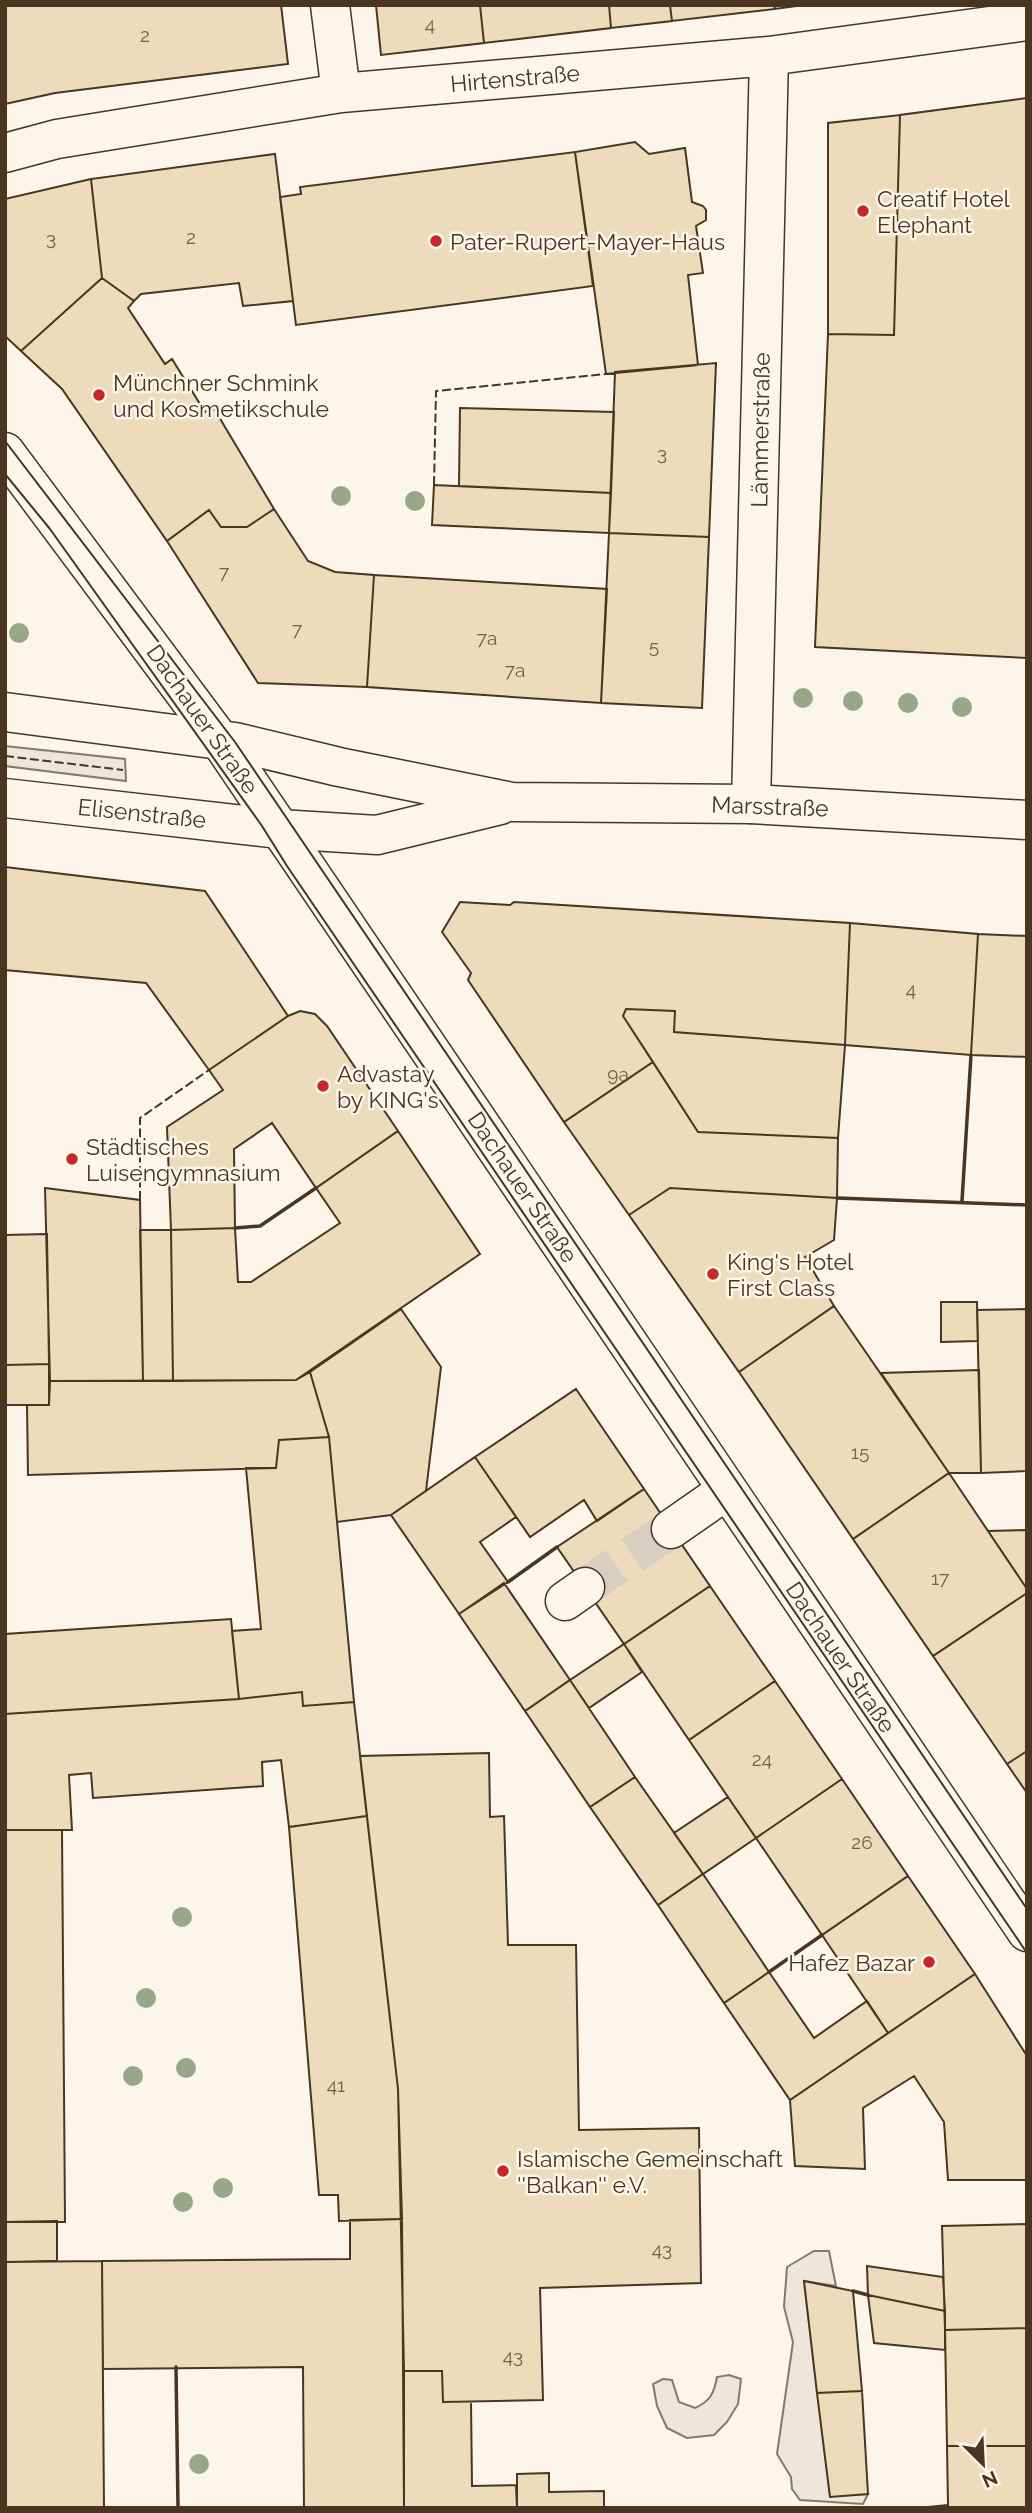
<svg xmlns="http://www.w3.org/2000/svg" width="1032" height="2513" viewBox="0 0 1032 2513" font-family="Raleway,sans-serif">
<rect width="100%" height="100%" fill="#fbf6e9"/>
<path fill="#ede6d9" stroke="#887966" stroke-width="2" d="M5 746 125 759 126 781 5 766Z
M814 2251H829L836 2286 804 2281 830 2496 868 2494 863 2504 800 2500 792 2489 791 2477 777 2454 793 2342 784 2307 787 2267Z
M729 2375 741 2379 738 2404 727 2422 714 2435 687 2438 667 2428 657 2406 653 2384 663 2379 672 2380 679 2402 695 2408C710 2401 714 2394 717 2377Z"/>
<path fill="#ecdcbc" stroke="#4a3520" stroke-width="2" d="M5 5H281L288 64 55 93 5 104Z
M376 5H480L484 43 381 55Z
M480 5H609L611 28 484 43Z
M609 5H670L672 21 611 28Z
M670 5H774L775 9 672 21Z
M774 5H804L775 9Z
M1027 98V658L815 647 828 334 894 335 900 115Z
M900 115 894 335 828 334V123Z
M635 142 649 154 685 148 692 202 703 206 706 210V220L696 226 703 273 688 275 698 365 606 374 575 152Z
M575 152 593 286 296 325 280 197 301 194 300 187Z
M275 154 293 301 243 306 239 283 141 294 134 301 102 278 91 179Z
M91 179 102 278 21 351 5 336V199Z
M102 278 134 301 128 308 165 364 172 359 205 412 213 407 274 509 247 527H221L209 510 167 541 62 389 21 351Z
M716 363 709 537 609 533 615 372Z
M460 408 614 412 611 493 459 486Z
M434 485 611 493 609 533 432 525Z
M274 509 308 561 335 572 374 575 367 687 258 683 167 541 209 510 221 527H247Z
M609 533 709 537 702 708 601 703Z
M374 575 607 589 601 703 367 687Z
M5 867 205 891 288 1016 209 1070 146 983 5 970Z
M460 902 510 905 514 902 850 923 845 1045 674 1032 675 1011 626 1009 623 1016 653 1062 564 1122 468 980 471 973 442 932Z
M850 923 978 934 971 1055 845 1045Z
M978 934 1027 936V1057L971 1055Z
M626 1009 675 1011 674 1032 845 1045 838 1138 698 1132 623 1016Z
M300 1011 315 1014 327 1026 398 1131 316 1188 272 1123 234 1149 235 1228 171 1230 167 1127 223 1090 209 1070 288 1016Z
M653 1062 698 1132 838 1138 837 1198 670 1188 629 1215 564 1122Z
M398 1131 480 1254 296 1380 173 1381 171 1230 235 1228 238 1282H251L340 1223 316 1188Z
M45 1188 140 1200 143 1381H50Z
M670 1188 837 1198 834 1240 805 1257 834 1306 739 1372 629 1215Z
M140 1230H171L173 1381H143Z
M47 1234 49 1364 5 1365V1235Z
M941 1302H977L978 1341 941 1342Z
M834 1306 949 1473 853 1539 739 1372Z
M401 1309 441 1367 426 1491 391 1515 337 1522 329 1437 310 1372Z
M1027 1309V1471L981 1473 977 1310Z
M49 1364V1405H5V1365Z
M979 1370 981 1473H949L881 1373Z
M310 1372 329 1437 279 1440 276 1468 28 1475 27 1405H49L50 1381 296 1380Z
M576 1389 644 1489 597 1521 584 1500 530 1537 475 1457Z
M329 1437 354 1702 303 1706 302 1692 239 1699 232 1631 261 1629 246 1468H276L279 1440Z
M475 1457 516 1517 480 1542 508 1582 459 1614 391 1515Z
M949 1473 1027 1589V1593L933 1656 853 1539Z
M644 1489 710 1586 624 1644 557 1547Z
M1027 1530V1589L988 1531Z
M504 1583 570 1680 525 1711 459 1614Z
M710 1586 775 1681 689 1740 624 1644Z
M1027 1593V1751L1007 1764 933 1656Z
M231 1619 239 1699 5 1714V1634Z
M624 1644 642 1672 589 1708 570 1680Z
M570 1680 635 1777 590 1807 525 1711Z
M775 1681 842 1779 756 1838 689 1740Z
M302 1692 303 1706 354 1702 367 1816 289 1827 281 1760 262 1762 263 1786 93 1798 91 1773 69 1775 72 1830H5V1714L239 1699Z
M1027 1751V1793L1007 1764Z
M489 1753 490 1817 504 1816 508 1945H576L579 2130 699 2128 701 2283 540 2288 543 2400 443 2402 442 2371H404L398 2089 360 1756Z
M635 1777 703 1874 658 1905 590 1807Z
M842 1779 908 1876 822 1935 756 1838Z
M728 1797 756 1838 703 1874 674 1833Z
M367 1816 398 2089 402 2219 339 2221 338 2195H319L289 1827Z
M5 1830H62L65 2222H5Z
M703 1874 769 1972 724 2003 658 1905Z
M908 1876 975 1974 888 2033 822 1935Z
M769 1972 814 2038 867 2001 888 2033 790 2100 724 2003Z
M975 1974 1027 2056V2180H948L944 2122 914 2076 863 2108 865 2169 795 2166 790 2100Z
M402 2219 404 2508H304L303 2367 103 2369 102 2261 350 2259V2220Z
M57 2221V2261L5 2262V2222Z
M1027 2224V2328L945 2330 942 2226Z
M102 2261 104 2508H5V2262Z
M867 2266 943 2277 945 2311 868 2295Z
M804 2281 853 2291 862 2391 817 2393Z
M868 2295 945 2311V2350L874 2343Z
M1027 2328V2446H947L945 2330Z
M404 2371H442L443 2402H471L472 2486 516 2485 517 2508H404Z
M862 2391 868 2494 830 2497 817 2393Z
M947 2446H1027V2508H918L948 2505Z
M549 2473V2492L604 2491V2508H517V2474Z"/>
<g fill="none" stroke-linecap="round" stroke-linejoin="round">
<path stroke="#d8cfc1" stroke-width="38" stroke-dasharray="38 19" stroke-linecap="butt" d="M585 1587 671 1529"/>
<g stroke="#4a3520" stroke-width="41">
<path id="minor" d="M330 5 341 93
M5 153 57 139 341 93 769 56 1027 21
M5 452 219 739 1027 1932
M751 804 769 56
M671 1529 727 1490
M565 1601 585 1587"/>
</g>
<g stroke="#4a3520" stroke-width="41">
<path id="major" d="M5 712 235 742 339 767 512 802 751 804 1027 820
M5 798 279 829 377 835 500 805"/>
</g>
<use href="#minor" stroke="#fbf6e9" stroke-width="38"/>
<use href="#major" stroke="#fbf6e9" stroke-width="38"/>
<path stroke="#4a3520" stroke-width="2" d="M5 441 235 742 1027 1909
M5 474 50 529 262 826 287 866 1027 1953"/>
<path stroke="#4a3520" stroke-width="2" stroke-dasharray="9 3.5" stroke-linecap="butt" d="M434 485 436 391 606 374
M5 756 123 770
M140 1200V1118L209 1070"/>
<path stroke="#4a3520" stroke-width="3.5" d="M837 1198 1027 1205
M962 1201 971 1055
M235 1228 260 1226 316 1188
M508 1582 557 1547
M769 1972 822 1935
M853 2291 868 2295
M176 2367 178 2508"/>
</g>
<g fill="#96a887">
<circle cx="341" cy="496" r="10"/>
<circle cx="415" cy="501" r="10"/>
<circle cx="19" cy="633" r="10"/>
<circle cx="803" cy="698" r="10"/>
<circle cx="853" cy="701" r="10"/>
<circle cx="908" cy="703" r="10"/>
<circle cx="962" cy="707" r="10"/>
<circle cx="182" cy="1917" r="10"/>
<circle cx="146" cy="1998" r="10"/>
<circle cx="186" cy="2068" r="10"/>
<circle cx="133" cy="2076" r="10"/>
<circle cx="223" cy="2188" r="10"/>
<circle cx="183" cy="2202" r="10"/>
<circle cx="199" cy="2464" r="10"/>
</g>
<g fill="#c62828" stroke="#fbf6e9" stroke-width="2.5">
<circle cx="863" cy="211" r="7"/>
<circle cx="436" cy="241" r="7"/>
<circle cx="99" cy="395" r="7"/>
<circle cx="323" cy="1086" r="7"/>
<circle cx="72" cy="1159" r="7"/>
<circle cx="713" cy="1274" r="7"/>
<circle cx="929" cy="1962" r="7"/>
<circle cx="503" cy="2171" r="7"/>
</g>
<g text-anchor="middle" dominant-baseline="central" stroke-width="5" stroke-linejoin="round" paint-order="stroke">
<g font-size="19" fill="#725f47">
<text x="430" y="24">4</text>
<text x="145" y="35">2</text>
<text x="191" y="237">2</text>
<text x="51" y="238">3</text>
<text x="662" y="453">3</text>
<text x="224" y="572">7</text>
<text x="297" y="629">7</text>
<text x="487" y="638">7a</text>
<text x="654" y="646">5</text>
<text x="515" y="670">7a</text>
<text x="911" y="989">4</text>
<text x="618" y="1074">9a</text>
<text x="860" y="1452">15</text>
<text x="940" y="1578">17</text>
<text x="762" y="1759">24</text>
<text x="862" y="1842">26</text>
<text x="336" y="2085">41</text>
<text x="662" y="2249">43</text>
<text x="513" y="2356">43</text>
</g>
<g font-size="23" fill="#4a3520" stroke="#fbf6e9">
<text transform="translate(515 78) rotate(-5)">Hirtenstraße</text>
<text transform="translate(760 430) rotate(-89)">Lämmerstraße</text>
<text transform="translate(203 719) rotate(55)">Dachauer Straße</text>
<text transform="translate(770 806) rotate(2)">Marsstraße</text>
<text transform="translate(142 813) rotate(6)">Elisenstraße</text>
<text transform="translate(523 1187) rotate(56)">Dachauer Straße</text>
<text transform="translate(841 1657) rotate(56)">Dachauer Straße</text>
</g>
<g font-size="23" fill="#4a3520" stroke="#fbf6e9" text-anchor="start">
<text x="877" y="198">Creatif Hotel<tspan x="877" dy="26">Elephant</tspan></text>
<text x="450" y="241">Pater-Rupert-Mayer-Haus</text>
<text x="113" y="382">Münchner Schmink<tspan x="113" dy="26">und Kosmetikschule</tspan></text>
<text x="337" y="1073">Advastay<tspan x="337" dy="26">by KING's</tspan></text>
<text x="86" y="1146">Städtisches<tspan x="86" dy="26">Luisengymnasium</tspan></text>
<text x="727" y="1261">King's Hotel<tspan x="727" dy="26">First Class</tspan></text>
<text x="915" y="1962" text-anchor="end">Hafez Bazar</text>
<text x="517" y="2158">Islamische Gemeinschaft<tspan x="517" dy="26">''Balkan'' e.V.</tspan></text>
</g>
</g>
<rect width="1032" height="2513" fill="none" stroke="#4a3520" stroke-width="14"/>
<g transform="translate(983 2464) rotate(156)" stroke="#fbf6e9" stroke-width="5" paint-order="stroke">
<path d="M0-5L12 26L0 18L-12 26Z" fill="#4a3520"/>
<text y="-10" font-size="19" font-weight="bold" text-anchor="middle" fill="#4a3520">N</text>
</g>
</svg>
